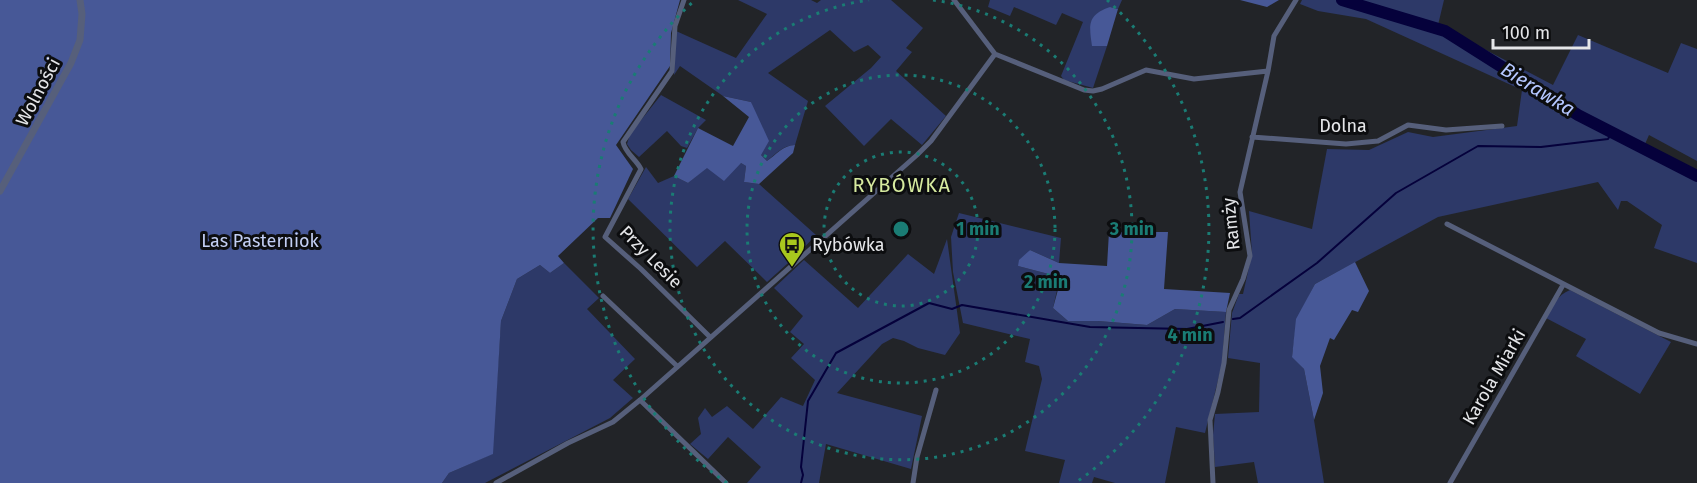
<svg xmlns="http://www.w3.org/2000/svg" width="1697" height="483" viewBox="0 0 1697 483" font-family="'Fira Sans',sans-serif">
<rect width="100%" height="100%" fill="#222428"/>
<path fill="#2d3968" d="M738 0H811L817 3 821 0H891L923 28 906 48 912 52 896 71 946 116 922 145 891 119 864 146 825 106 871 68 881 57 868 45 854 52 830 30 768 73 808 101 795 145C783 145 776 154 767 161L761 155 751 102 723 96 680 66 674 75 676 31 736 58 767 14Z
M990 0H1122L1118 9 1110 7 1092 46H1107L1093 88 1064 80 1061 76 1083 22 1062 13 1056 25 1014 7 1010 16 988 7Z
M1302 0H1444L1438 25 1553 85 1578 35 1668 73 1681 43 1697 49V161L1649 135 1645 144 1697 171V263L1654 248 1662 225 1627 201H1621L1618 210 1598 182 1438 217 1315 284 1297 319 1292 356 1304 369 1314 420 1324 483H1258L1254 462 1215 467 1213 435 1215 414 1259 412 1260 363 1228 358 1232 313 1239 294H1243L1252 254 1249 211 1312 229 1327 149 1369 150 1408 132 1433 137 1517 126 1522 90 1366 19 1318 11 1300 4Z
M661 95 706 120 698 128 687 148 681 146 667 131 639 157 631 150 627 144 630 134Z
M741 163 746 166 744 182 759 184 816 235 797 255 767 282 725 241 697 267 628 199 646 167 658 183 674 176 688 183 707 167Z
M959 213 1061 238 1059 263 1030 250 1018 266 1060 277 1053 308 1068 321H1098L1147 325 1175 309 1226 312 1222 364 1205 433 1176 427 1165 483H1115L1094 477 1092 483H1059L1065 460 1025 451 1042 379 1039 366 1025 362 1030 339 963 323 953 272 951 237Z
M947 239 960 333 945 355 918 348 904 341 893 338 882 344 837 393 922 416 911 469 826 444 819 483H747L761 467 728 437 708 459 690 444 701 434 698 418 705 408 712 417 727 406 753 429 781 397 803 406 815 380 791 358 804 344 790 332 803 316 774 288 804 260 858 308 908 254 934 274Z
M564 263 599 298 587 309 635 359 613 380 633 398 610 418 485 483H442L449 473 492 454 501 321 517 279 540 265 550 273Z
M1570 290 1671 342 1640 394 1576 356 1586 339 1546 318C1553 306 1557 295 1570 290Z"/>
<path fill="#475897" d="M0 0H680L671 33 670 66 616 145 633 169 610 218H598L558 256 564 263 550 273 540 265 517 279 501 321 493 454 449 473 442 483H0Z
M1240 0H1279L1267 7Z
M1110 7 1118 9 1107 46H1092C1089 25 1087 15 1110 7Z
M723 96 751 102 769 141 761 155 767 161C776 155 783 145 795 145L793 153 759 184 744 182 746 166 741 163 724 181 707 168 688 183 674 176 698 128 733 146 749 117Z
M1109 232H1168L1164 289 1230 293 1226 312 1175 309 1147 325 1098 321H1068L1053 308 1059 286 1060 277 1018 266 1019 260 1030 250 1059 263 1107 266Z
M1355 262 1369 291 1358 312 1352 310 1334 340 1330 338 1320 366 1323 393 1314 420 1304 369 1292 357 1296 319 1315 284Z"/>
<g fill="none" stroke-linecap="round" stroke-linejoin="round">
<path stroke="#05013b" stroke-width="2" d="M1233 319 1240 318 1317 263 1396 193 1478 146 1541 147 1608 139 1612 132
M801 483 803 475 801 467 803 448 808 401 836 353 929 303 952 309 962 305 1090 327 1187 329 1223 322"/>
<path stroke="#05013b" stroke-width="12" d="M1342 0 1445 31 1578 115 1697 176"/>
<path stroke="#565f7b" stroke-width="5" d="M684 0 675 26 672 71 623 142C625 153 636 159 641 169L605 237 641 269 710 337
M954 0 995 54 1084 90 1093 91 1102 89 1146 70 1194 79 1268 71
M1252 137 1346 144 1378 141 1408 125 1446 130 1502 126
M1447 224 1659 333 1697 344
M603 296 677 366
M640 400 726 483
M496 483 568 443 613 422 640 400 917 155 931 141 995 54
M913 483 917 457 936 390
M1213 483 1210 420 1218 392 1224 363 1229 310 1243 279 1250 256 1240 192 1268 71 1274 36 1296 0
M1450 483 1563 285"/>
<path stroke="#565f7b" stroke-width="7" d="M0 191 71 63 80 40 82 14 80 0"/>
</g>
<g fill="none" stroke="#1a7c74" stroke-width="3" stroke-dasharray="3 6">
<circle cx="901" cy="229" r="77"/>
<circle cx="901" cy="229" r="154"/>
<path d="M933 0A231 231 0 1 1 869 0"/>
<path d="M727 483A308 308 0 0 1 695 0M1107 0A308 308 0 0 1 1075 483"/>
</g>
<defs>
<g id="bus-pin" transform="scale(1.35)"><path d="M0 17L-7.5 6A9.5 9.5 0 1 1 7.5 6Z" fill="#a8c71e" stroke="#0c0d0f"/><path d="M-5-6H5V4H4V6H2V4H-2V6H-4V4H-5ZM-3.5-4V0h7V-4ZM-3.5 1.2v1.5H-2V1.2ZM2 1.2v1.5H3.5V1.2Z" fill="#111"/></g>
</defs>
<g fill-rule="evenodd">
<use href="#bus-pin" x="792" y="245"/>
</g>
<g text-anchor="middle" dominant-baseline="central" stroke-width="6" stroke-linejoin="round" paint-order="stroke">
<g font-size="18" fill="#e5e6e9" stroke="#0c0d0f">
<text transform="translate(38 92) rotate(-62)">Wolności</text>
<text x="1343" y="126">Dolna</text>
<text transform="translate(1231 224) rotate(-96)">Ramży</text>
<text transform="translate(651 257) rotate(45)">Przy Lesie</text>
<text transform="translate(1494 377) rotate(-60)">Karola Miarki</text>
</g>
<g font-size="18" fill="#c3cff4" stroke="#0c0d0f">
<text x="260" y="241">Las Pasterniok</text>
</g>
<g font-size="18" fill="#e5e6e9" stroke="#0c0d0f" text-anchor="start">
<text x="812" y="245">Rybówka</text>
</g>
<g font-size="20" font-style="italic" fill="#b5c7ff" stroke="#0c0d0f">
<text transform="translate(1538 89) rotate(32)">Bierawka</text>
</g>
<g font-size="20" letter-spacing="1.5" fill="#d6ea9f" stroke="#0c0d0f">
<text x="902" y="185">RYBÓWKA</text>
</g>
</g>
<circle cx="901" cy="229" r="9" fill="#1a7c74" stroke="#0c0d0f" stroke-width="3"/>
<g font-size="18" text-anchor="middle" font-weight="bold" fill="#1a7c74" stroke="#0c0d0f" stroke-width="6" stroke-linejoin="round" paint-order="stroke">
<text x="978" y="235">1 min</text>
<text x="1132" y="235">3 min</text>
<text x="1046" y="288">2 min</text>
<text x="1190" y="341">4 min</text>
</g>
<path d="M1493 39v9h96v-9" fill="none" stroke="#e5e6e9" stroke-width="3"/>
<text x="1502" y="39" font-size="18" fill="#e5e6e9" stroke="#0c0d0f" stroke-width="4.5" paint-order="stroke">100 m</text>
</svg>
